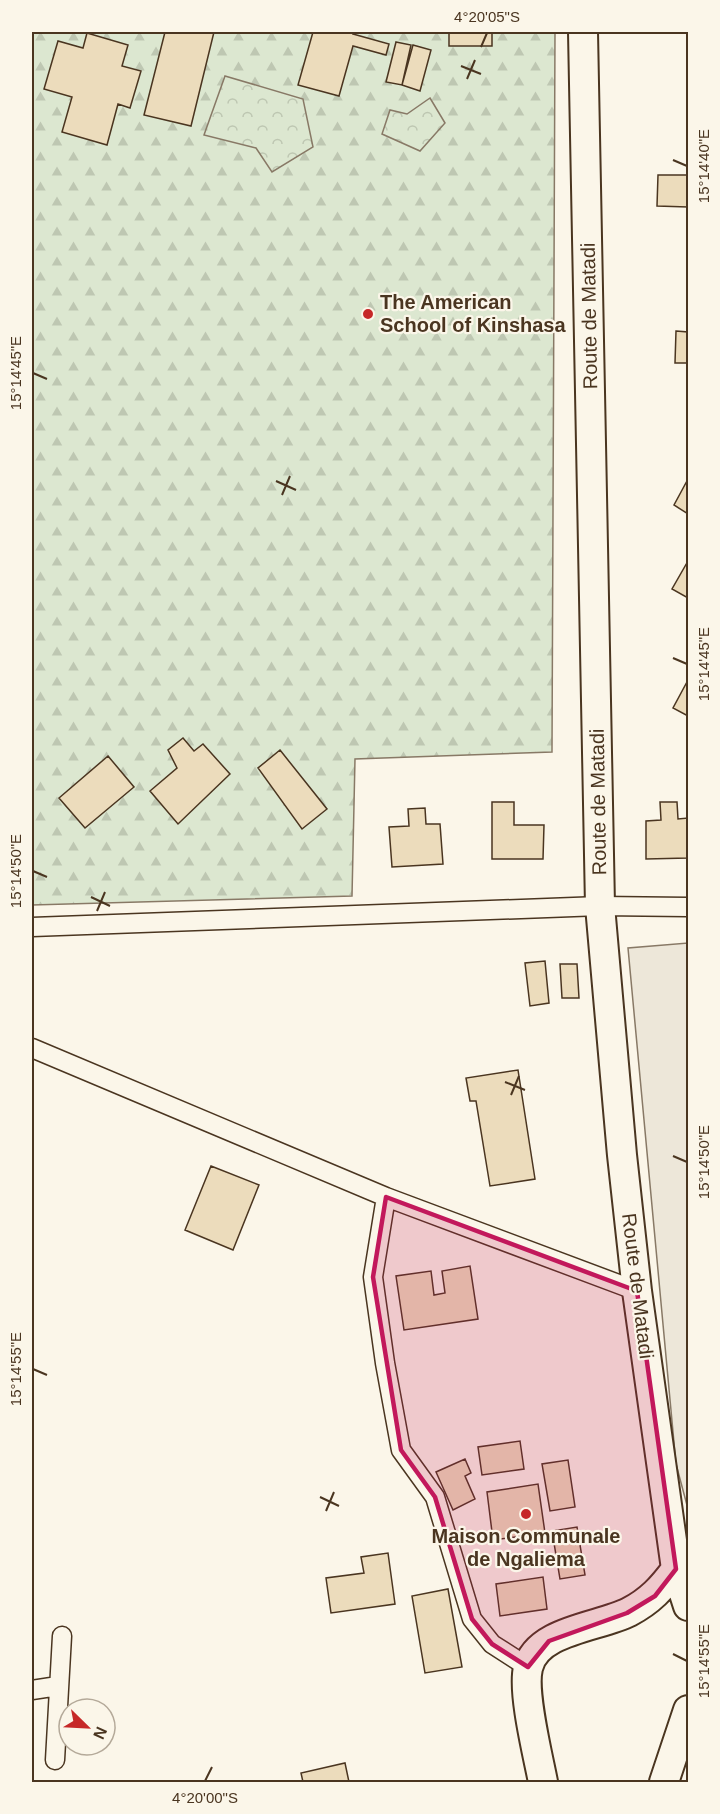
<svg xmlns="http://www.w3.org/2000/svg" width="720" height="1814" viewBox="0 0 720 1814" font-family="Helvetica,sans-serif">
<defs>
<pattern id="forest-firs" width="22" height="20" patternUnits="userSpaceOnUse" patternTransform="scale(1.5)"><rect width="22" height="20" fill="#dce7d0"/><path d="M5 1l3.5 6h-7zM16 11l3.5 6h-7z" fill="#bec7b2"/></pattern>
<pattern id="park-crowns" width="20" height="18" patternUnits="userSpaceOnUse" patternTransform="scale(1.5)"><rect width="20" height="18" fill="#dce7d0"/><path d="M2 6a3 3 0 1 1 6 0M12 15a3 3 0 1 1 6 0" fill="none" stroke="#bec7b2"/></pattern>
</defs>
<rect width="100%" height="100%" fill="#fbf6e9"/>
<path fill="url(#forest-firs)" stroke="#887966" stroke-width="1.5" d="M32 32H555L552 752 355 759 352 896 32 905Z"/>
<path fill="url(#park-crowns)" stroke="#887966" stroke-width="1.5" d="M225 76 303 99 313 147 272 172 256 148 204 135Z
M430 98 445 123 420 151 382 134 390 110 407 114Z"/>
<path fill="#ede7d9" stroke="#887966" stroke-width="1.5" d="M688 943V1509L676 1464 628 948Z"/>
<path fill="#ecdcbc" stroke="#4a3520" stroke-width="1.5" d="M165 32H214L191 126 144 115Z
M313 32H354L353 34 389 44 386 55 353 46 339 96 298 85Z
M449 32H492V46H449Z
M87 33 128 45 122 66 141 71 130 108 118 104 107 145 62 132 72 97 44 89 58 41 83 48Z
M396 42 411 45 402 85 386 82Z
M413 45 431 50 420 91 402 85Z
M658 175H688V207L657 206Z
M676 331 688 332V363H675Z
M688 479V514L674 505Z
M688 561V598L672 589Z
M688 680V716L673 708Z
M183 738 194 751 203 744 230 774 178 824 150 791 177 768 168 750Z
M280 750 327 809 302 829 258 768Z
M108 756 134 787 85 828 59 798Z
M492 802H514V825H544L543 859H492Z
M660 802H677L678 819 688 818V858L646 859V821L661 820Z
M425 808 426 824H440L443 864 392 867 389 827 409 826 408 809Z
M545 961 549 1003 530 1006 525 963Z
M560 964H577L579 998H562Z
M518 1070 535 1179 490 1186 476 1101H470L466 1078Z
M211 1166 259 1185 233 1250 185 1230Z
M470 1266 478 1319 404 1330 396 1276 431 1271 434 1295 445 1293 442 1271Z
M520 1441 524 1469 482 1475 478 1447Z
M465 1459 471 1473 465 1476 475 1499 453 1510 436 1472Z
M568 1460 575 1507 550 1511 542 1464Z
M538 1484 545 1533 493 1540 487 1492Z
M577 1527 585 1575 560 1579 552 1531Z
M388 1553 395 1604 331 1613 326 1578 364 1573 361 1557Z
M543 1577 547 1609 500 1616 496 1584Z
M448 1589 462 1667 425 1673 412 1596Z
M345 1763 349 1782H303L301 1773Z"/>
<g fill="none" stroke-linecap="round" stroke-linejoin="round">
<g stroke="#4a3520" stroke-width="21">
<path id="street" d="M32 927 600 906 688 907
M32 1048 386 1197 637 1291
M386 1197 373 1277 385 1363 401 1450 435 1497 472 1619 492 1644 528 1667
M32 1690 58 1686
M55 1760 62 1636"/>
</g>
<g stroke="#4a3520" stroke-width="32">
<path id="primary" d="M583 32 600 906 622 1155 637 1291 676 1569 688 1606
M543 1782C538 1756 522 1692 528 1668 536 1630 600 1627 629 1612 650 1601 662 1588 676 1569
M664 1782 688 1710"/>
</g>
<use href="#street" stroke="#fbf6e9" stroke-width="18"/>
<use href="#primary" stroke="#fbf6e9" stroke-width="28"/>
</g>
<path fill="#c2185b" fill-opacity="0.2" stroke="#c2185b" stroke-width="4.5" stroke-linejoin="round" d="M386 1197 637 1291 676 1569 655 1596 627 1613 549 1641 528 1667 492 1644 472 1619 435 1497 401 1450 373 1277Z"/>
<path fill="none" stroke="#4a3520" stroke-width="2" d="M481 47 487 33M461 66 481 74M467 79 475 60M673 160 687 166M33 373 47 379M276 481 296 490M282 495 290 476M673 658 687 664M33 871 47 877M91 897 110 906M97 911 105 892M505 1082 525 1090M511 1095 519 1076M673 1156 687 1162M33 1369 47 1375M320 1497 339 1506M326 1511 334 1492M673 1654 687 1661M205 1781 212 1767"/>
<g fill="#c62828" stroke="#fbf6e9" stroke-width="2">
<circle cx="368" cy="314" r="6"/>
<circle cx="526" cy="1514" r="6"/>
</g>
<g text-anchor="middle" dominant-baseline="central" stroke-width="4.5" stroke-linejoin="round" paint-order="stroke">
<g font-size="20" font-weight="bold" fill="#4a3520" stroke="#fbf6e9" text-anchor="start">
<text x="380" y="302">The American<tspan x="380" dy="23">School of Kinshasa</tspan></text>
<text x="526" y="1536" text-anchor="middle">Maison Communale<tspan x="526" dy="23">de Ngaliema</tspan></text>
</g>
<g font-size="20" fill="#4a3520" stroke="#fbf6e9">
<text transform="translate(589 316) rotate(-91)">Route de Matadi</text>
<text transform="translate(598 802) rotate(-91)">Route de Matadi</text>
<text transform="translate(638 1286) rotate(83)">Route de Matadi</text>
</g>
</g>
<rect width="720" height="1814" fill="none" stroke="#fbf6e9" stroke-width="66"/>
<g transform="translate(87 1727) rotate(114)"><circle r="28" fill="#fbf6e9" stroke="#b4a999" stroke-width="1.5"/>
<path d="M0-4.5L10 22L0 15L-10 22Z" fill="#c62828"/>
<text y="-9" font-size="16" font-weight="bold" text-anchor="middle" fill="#4a3520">N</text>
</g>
<rect x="33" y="33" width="654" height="1748" fill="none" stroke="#4a3520" stroke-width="2"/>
<g font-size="15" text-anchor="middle" fill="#4a3520">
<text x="487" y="22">4°20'05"S</text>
<text transform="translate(704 166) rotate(-90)" y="5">15°14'40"E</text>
<text transform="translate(16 373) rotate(-90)" y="5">15°14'45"E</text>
<text transform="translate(704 664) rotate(-90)" y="5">15°14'45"E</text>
<text transform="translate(16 871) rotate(-90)" y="5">15°14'50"E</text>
<text transform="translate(704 1162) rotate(-90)" y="5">15°14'50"E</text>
<text transform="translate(16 1369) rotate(-90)" y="5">15°14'55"E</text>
<text transform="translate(704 1661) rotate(-90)" y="5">15°14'55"E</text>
<text x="205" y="1803">4°20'00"S</text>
</g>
</svg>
